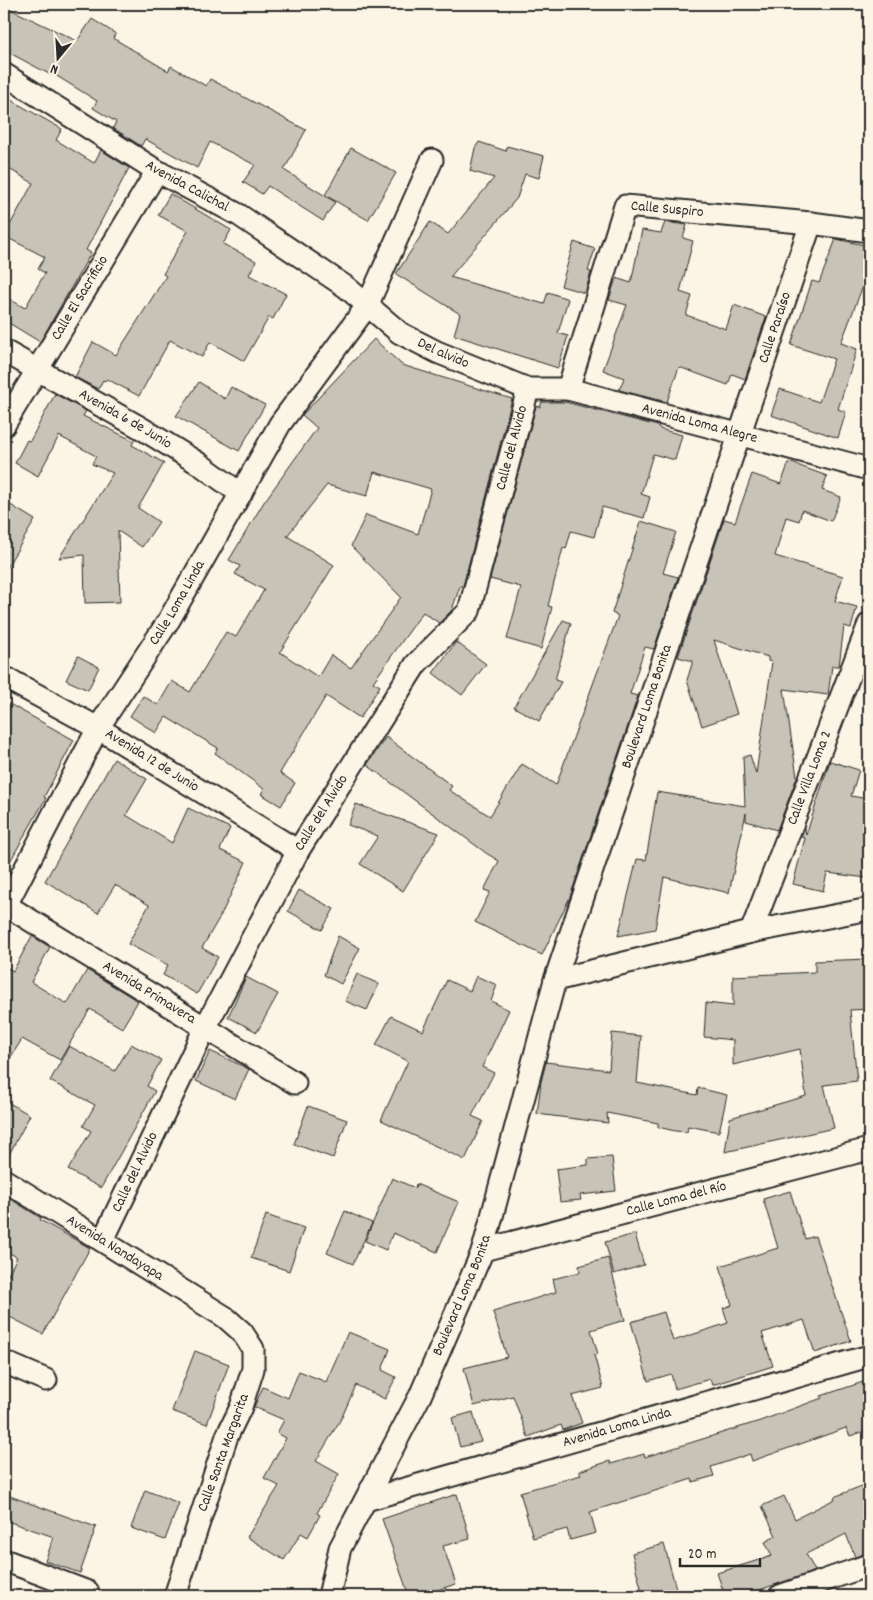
<svg xmlns="http://www.w3.org/2000/svg" width="873" height="1600" viewBox="0 0 873 1600" font-family="Dekko,sans-serif">
<rect width="100%" height="100%" fill="#fcf5e5"/>
<filter id="ink" filterUnits="userSpaceOnUse"><feTurbulence type="fractalNoise" baseFrequency=".02" numOctaves="2"/><feDisplacementMap in="SourceGraphic" scale="10" xChannelSelector="R" yChannelSelector="G"/><feConvolveMatrix kernelMatrix="1 2 1 2 8 2 1 2 1" color-interpolation-filters="sRGB"/></filter>
<g filter="url(#ink)">
<path fill="#c8c3b7" stroke="#2b2b2b" fill-rule="evenodd" d="M4 6 77 41 92 19 116 34 113 38 168 71 171 66 206 86 210 79 306 130 284 170 335 202 323 221 268 186 262 194 243 182 255 165 210 142 197 168 145 139 141 146 113 128 116 122 93 108 97 101 52 73 51 75 4 50Z
M4 96 62 129 56 140 94 163 101 150 129 168 86 250 91 253 40 342 4 320V296L25 308 45 273 38 269 45 257 4 236 33 183 4 166Z
M479 142 506 151 507 146 544 156 539 178 525 174 517 198 450 277 544 304 548 292 568 299 558 333 568 336 558 368 454 335 460 314 396 274 430 222 448 234 494 178 470 171 475 148Z
M351 148 396 173 368 220 325 195Z
M170 194 231 230 223 244 256 261 249 275 286 294 273 319 269 317 244 361 210 342 202 357 170 340 139 396 107 379 105 381 103 380 98 389 75 377 93 342 116 355 166 276 163 274 188 231 158 215Z
M665 222 687 225 683 238 693 241 680 292 692 296 686 315 726 329 734 305 766 317 745 379 732 374 728 385 679 367 667 402 619 390 624 378 603 370 627 305 609 300 616 278 631 283 642 230 661 233Z
M836 239 869 246V270L841 343 857 349 838 409 846 412 838 438 771 415 780 389 819 402 834 359 791 345 812 281 819 283Z
M574 242 595 249 588 271 591 272 585 293 561 286Z
M374 339 402 365 512 399 463 586H460L452 610 439 623 423 612 373 682 380 686 360 718 326 696 280 773 295 783 281 806 261 794 264 789 215 753 218 748 166 717 156 733 130 716 143 696 158 705 172 681 190 692 226 632 236 637 264 590 235 574 240 566 229 560 264 502 317 428 302 415ZM374 472 431 489 418 534 366 515 351 546 401 597 351 668 331 655 318 677 280 652 334 565 287 536 327 485 367 496Z
M199 382 225 399 231 387 265 405 239 451 176 416Z
M55 394 86 411 83 416 134 441 132 445 164 463 138 508 159 522 142 547 118 531 120 602 85 603 84 555 59 558 113 473 92 464 96 456 59 436 38 476 15 463 27 440 30 441Z
M542 402H565L658 426 660 429 682 435 675 460 653 454 641 494 650 497 644 518 602 507 594 537 571 531 566 549 563 548 548 606 552 607 541 649 507 639 521 587 490 579 536 406 540 407Z
M789 462 827 476 822 490 841 497 831 521 802 510 799 521 786 517 775 556 843 576 835 601 857 607 851 628 844 626 839 666H832L828 695 784 689 797 777 777 830 746 821V813L729 893 664 877 655 929 618 936 637 859 646 860 657 792 745 806 743 757 750 755 756 774 772 662 768 661V657L714 640 737 714 702 726 687 680 693 661 678 657 724 519 735 522 752 474 781 484Z
M4 501 35 520 4 572Z
M641 521 676 532 663 573 678 577 654 649 645 647 630 694 638 696 570 897 542 955 475 922 490 892 484 890 499 861 486 853 367 765 386 737 452 786 449 790 490 816 522 764 556 785 618 616 612 613Z
M563 620 571 623 555 680 561 682 539 721 514 707Z
M456 642 486 664 462 695 433 673Z
M78 656 99 667 88 690 66 680Z
M4 701 74 740 44 797 46 798 4 872Z
M114 759 147 779 126 815 172 843 188 808 230 828 220 850 246 862 222 913 202 948 218 957 197 994 163 975 168 965 128 944 149 905 115 885 98 913 45 881Z
M830 761 859 770 851 796 869 799V865L867 878 827 873 823 891 793 884 805 838 801 837 805 827 806 835Z
M356 804 439 833 403 891 360 864 378 836 348 825Z
M299 890 334 909 322 930 288 911Z
M32 936 50 947 31 982 67 1004 87 970 138 1001 122 1028 90 1009 60 1060 22 1039 4 1068V966L13 971Z
M338 936 360 948 341 984 324 975Z
M869 959V1009L850 1010 857 1081 824 1085 834 1128 725 1152 730 1118 806 1096 800 1049 733 1065V1040L704 1037 706 1003 733 1006V976L815 972V961Z
M357 974 379 984 367 1010 345 1001Z
M476 976 497 985 491 1001 509 1010 482 1067 494 1073 472 1116 483 1121 465 1160 381 1120 408 1061 376 1045 391 1016 423 1031 447 980 470 991Z
M246 977 278 994 257 1032 228 1017Z
M612 1033 641 1036 637 1083 697 1095 698 1088 727 1095 719 1132 688 1126 687 1132 675 1131 658 1127V1123L607 1113 608 1123 537 1114 541 1082 546 1062 609 1070Z
M131 1044 161 1060 147 1086 155 1091 101 1188 68 1170 91 1131 83 1126 95 1105 50 1081 69 1046 115 1071Z
M210 1051 249 1069 235 1099 196 1081Z
M4 1100 30 1115 4 1164Z
M308 1106 347 1120 333 1158 294 1144Z
M612 1157 616 1191 580 1195 581 1200 560 1202 556 1169 588 1165V1159Z
M392 1178 415 1188 416 1184 459 1202 437 1252 393 1233 386 1250 365 1241Z
M790 1191 805 1239 815 1236 851 1341 815 1353 804 1320 762 1333 773 1366 712 1385 710 1379 675 1389 671 1374 648 1381 631 1322 664 1312 673 1341 728 1323 723 1308 732 1305 720 1266 778 1248 763 1199Z
M4 1195 41 1218 40 1220 90 1248 43 1334 4 1314V1283L17 1257 4 1250Z
M345 1211 372 1223 353 1264 327 1253Z
M266 1215 304 1228 289 1271 251 1258Z
M635 1234 644 1265 614 1274 605 1242Z
M608 1258 625 1320 591 1330 598 1354 594 1355 603 1388 572 1396 582 1423 563 1430 561 1425 528 1437 513 1396 474 1406 464 1368 507 1357 493 1312 556 1292 553 1279 580 1272 579 1266Z
M348 1332 390 1349 382 1370 396 1377 385 1399 356 1385 342 1417 316 1461 339 1474 317 1513 320 1515 308 1537 301 1533 284 1560 247 1537 279 1486 264 1478 286 1438 277 1433 284 1420 254 1407 263 1387 288 1398 299 1371 326 1382Z
M195 1351 229 1364 207 1424 172 1411Z
M869 1380V1430L850 1436 846 1428 752 1461 750 1454 711 1467 714 1476 693 1482 692 1479 590 1512 596 1533 570 1540 567 1529 533 1538 520 1492 581 1475 579 1471 610 1461 611 1464 644 1454 645 1457 760 1421 822 1398 821 1396Z
M473 1412 481 1442 460 1447 452 1418Z
M869 1483V1553L855 1557 846 1534 806 1554 815 1571 742 1596H725L717 1573 772 1556 765 1542 776 1536 762 1506 784 1496 795 1519 835 1499 834 1497Z
M145 1490 179 1503 165 1540 131 1528Z
M4 1494 96 1527 80 1573 45 1561 54 1537 4 1520Z
M457 1494 470 1539 443 1546 456 1584 418 1596H409L382 1519Z
M664 1544 678 1596H643L632 1553Z"/>
<g fill="none" stroke-linecap="round" stroke-linejoin="round">
<g stroke="#2b2b2b" stroke-width="25">
<g id="minor">
<path id="s1" d="M4 74 157 171 239 215 346 287 400 333 437 352 528 389H568L869 469"/>
<path id="s2" d="M4 351 141 428 201 465 241 494"/>
<path id="s3" d="M568 389 625 206 811 223 869 231"/>
<path id="s4" d="M4 425 157 171"/>
<path id="s5" d="M4 677 98 728 298 851"/>
<path id="s6" d="M4 904 295 1083"/>
<path id="s7" d="M4 909 98 728 169 620 280 424 367 306 432 160"/>
<path id="s8" d="M751 932 869 624"/>
<path d="M555 980 751 932 869 909"/>
<path id="s9" d="M4 1180 225 1317 242 1332 253 1349V1369L241 1407 227 1436 175 1596"/>
<path id="s10" d="M103 1240 205 1028 298 851 416 664 469 611 528 389"/>
<path id="s11" d="M483 1250 869 1149"/>
<path d="M4 1362 46 1380"/>
<path id="s12" d="M366 1500 869 1356"/>
<path d="M4 1560 88 1592"/>
<path id="s13" d="M329 1596 340 1548 420 1396 483 1250 555 980 811 223"/>
<path d="M780 1596 869 1565"/>
</g>
</g>
<use href="#minor" stroke="#fcf5e5" stroke-width="21"/>
</g>
</g>
<g text-anchor="middle" dominant-baseline="central" stroke-width="4" stroke-linejoin="round" paint-order="stroke">
<g font-size="15" fill="#2b2b2b" stroke="#fcf5e5">
<text stroke="none"><textPath href="#s1" startOffset="215">Avenida Calichal</textPath></text>
<text stroke="none"><textPath href="#s3" startOffset="234">Calle Suspiro</textPath></text>
<text stroke="none"><textPath href="#s4" startOffset="148">Calle El Sacrificio</textPath></text>
<text stroke="none"><textPath href="#s13" startOffset="1348">Calle Paraíso</textPath></text>
<text stroke="none"><textPath href="#s1" startOffset="522">Del alvido</textPath></text>
<text stroke="none"><textPath href="#s2" startOffset="139">Avenida 6 de Junio</textPath></text>
<text stroke="none"><textPath href="#s1" startOffset="790">Avenida Loma Alegre</textPath></text>
<text stroke="none"><textPath href="#s10" startOffset="900">Calle del Alvido</textPath></text>
<text stroke="none"><textPath href="#s7" startOffset="352">Calle Loma Linda</textPath></text>
<text stroke="none"><textPath href="#s13" startOffset="948">Boulevard Loma Bonita</textPath></text>
<text stroke="none"><textPath href="#s5" startOffset="170">Avenida 12 de Junio</textPath></text>
<text stroke="none"><textPath href="#s8" startOffset="165">Calle Villa Loma 2</textPath></text>
<text stroke="none"><textPath href="#s10" startOffset="480">Calle del Alvido</textPath></text>
<text stroke="none"><textPath href="#s6" startOffset="170">Avenida Primavera</textPath></text>
<text stroke="none"><textPath href="#s10" startOffset="75">Calle del Alvido</textPath></text>
<text stroke="none"><textPath href="#s11" startOffset="200">Calle Loma del Río</textPath></text>
<text stroke="none"><textPath href="#s9" startOffset="130">Avenida Nandayapa</textPath></text>
<text stroke="none"><textPath href="#s13" startOffset="330">Boulevard Loma Bonita</textPath></text>
<text stroke="none"><textPath href="#s12" startOffset="261">Avenida Loma Linda</textPath></text>
<text transform="translate(224 1453) rotate(-70)">Calle Santa Margarita</text>
</g>
</g>
<rect width="873" height="1600" fill="none" stroke="#fcf5e5" stroke-width="20"/>
<rect x="10" y="10" width="853" height="1580" fill="none" stroke="#2b2b2b" stroke-width="2" filter="url(#ink)"/>
<g transform="translate(58 58) rotate(198)" stroke="#fcf5e5" stroke-width="4" paint-order="stroke">
<path d="M0-4L9 19L0 12L-9 19Z" fill="#2b2b2b"/>
<text y="-8" font-size="14" font-weight="bold" text-anchor="middle" fill="#2b2b2b">N</text>
</g>
<path d="M680 1558v8h80v-8" fill="none" stroke="#2b2b2b" stroke-width="2.5"/>
<text x="688" y="1558" font-size="15" fill="#2b2b2b" stroke="#fcf5e5" stroke-width="4" paint-order="stroke">20 m</text>
</svg>
